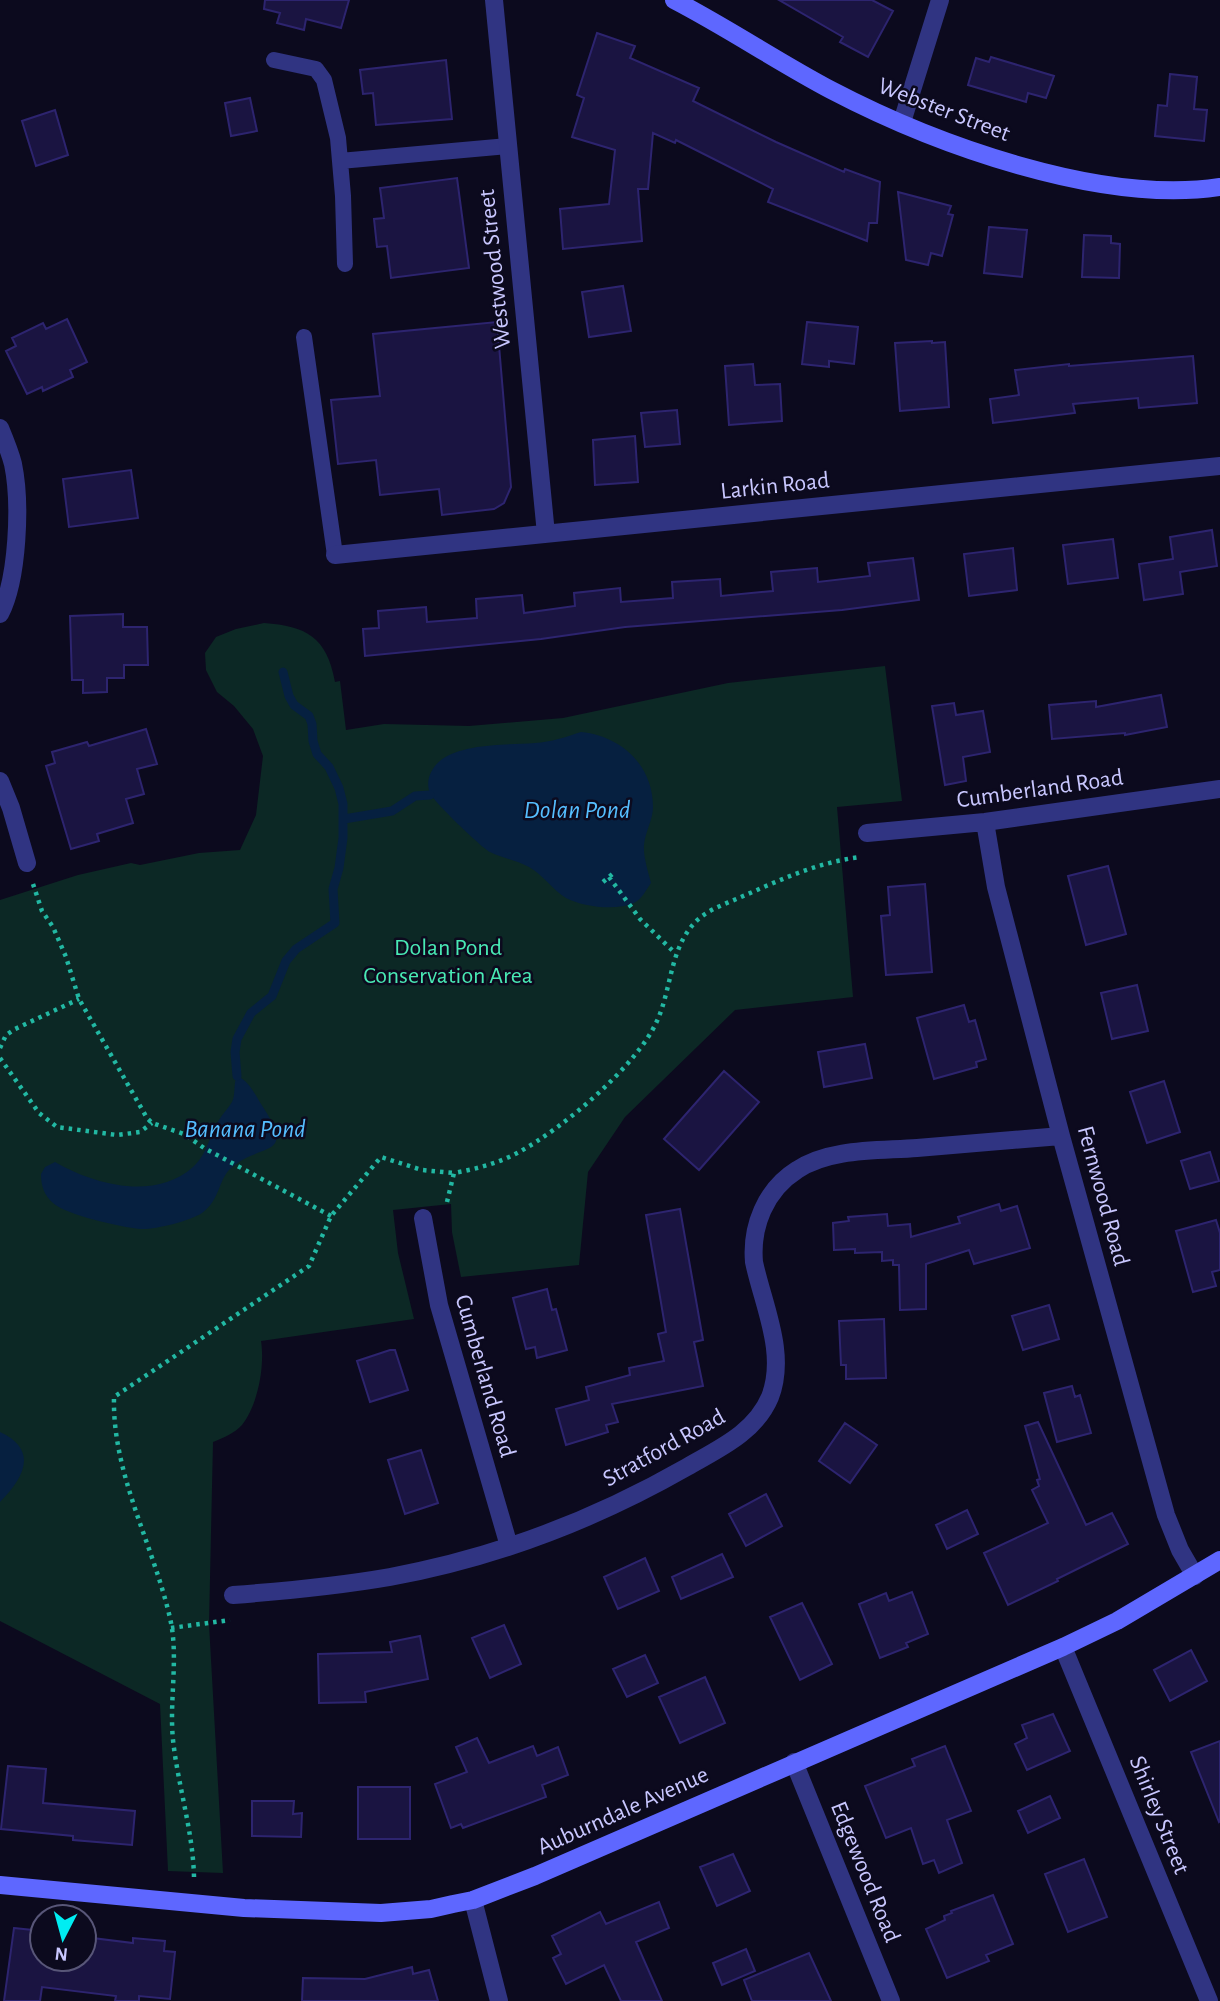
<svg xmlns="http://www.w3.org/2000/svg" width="1220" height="2001" viewBox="0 0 1220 2001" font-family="'Alegreya Sans',sans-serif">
<rect width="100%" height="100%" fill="#0c0a1e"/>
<path fill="#0c2825" d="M264 623C306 626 327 637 335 682L340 681 346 730 384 724 469 726 563 718 728 683 885 666 902 801 837 807 853 997 735 1010 625 1117 588 1172 579 1265 461 1277 452 1232 451 1204 393 1210 398 1253 414 1319 261 1341C265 1366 258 1405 242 1425 235 1433 223 1438 213 1442L209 1624 223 1873 168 1871 160 1704 0 1621V900L78 875 131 863 140 865 199 853 240 850 256 815 263 756 253 729 234 706 217 692 206 670 205 653 216 637 236 629Z"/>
<path fill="#062040" d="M581 732C621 736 653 765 653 807 653 820 645 832 644 845 643 856 648 871 651 883 646 890 642 899 634 903 616 911 583 907 566 898 553 890 543 875 529 867 516 860 502 858 490 852 481 847 433 801 430 793 425 781 431 768 441 760 464 743 507 745 535 743 551 742 566 737 581 732Z
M237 1076C248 1080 255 1094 261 1104 299 1161 259 1141 230 1169 218 1181 220 1200 202 1213 190 1221 154 1230 140 1229 121 1227 66 1215 53 1203 44 1195 41 1186 41 1174L45 1167 55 1162C95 1185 155 1201 193 1167 208 1154 209 1135 219 1120 223 1113 228 1109 232 1102 236 1094 233 1084 237 1076Z
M0 1432C39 1450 24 1478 0 1502Z"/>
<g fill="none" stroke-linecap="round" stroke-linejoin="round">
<path stroke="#062040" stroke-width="9" d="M344 819 392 811 415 796 430 795
M237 1076 235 1052 237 1039 251 1013 272 996 286 961 296 949 335 923 333 889 339 868 343 838V804L339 788 329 767 317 754 313 741 312 724 309 716 294 705 289 696 283 672"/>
</g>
<path fill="#1a1441" stroke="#2d246f" stroke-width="2" d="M265 0H349L341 28 306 19 304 30 277 23 280 13 264 9Z
M779 0H872L893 11 868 57 840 42 843 37Z
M597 33 635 46 630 58 699 88 693 101 776 142 844 172 845 169 880 182 877 223H869L867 241 768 202 773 189 676 140 675 143 653 133 648 189H638L642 241 563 249 560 209 609 204 615 150 572 137 584 98 577 95Z
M991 57 1054 76 1046 98 1028 93 1026 102 968 85 976 58 989 62Z
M446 60 452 119 376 125 373 93 363 94 360 70Z
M1170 74 1197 77 1194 109 1207 110 1204 141 1155 136 1158 105 1167 106Z
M250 98 257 131 231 136 225 103Z
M55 110 68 155 36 166 22 121Z
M457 178 469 268 391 278 387 246 377 247 374 219 384 218 380 188Z
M898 192 951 206 948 214 953 215 942 256 931 253 928 265 906 260Z
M989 227 1027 230 1022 277 984 273Z
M1084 235 1111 236V243L1120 244 1119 278 1082 277Z
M623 286 631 331 589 337 582 292Z
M67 319 87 362 70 370 73 377 43 391 42 387 27 394 6 351 16 346 12 338 43 323 46 329Z
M497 322 511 487 504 503 494 509 442 515 439 489 380 495 376 460 338 464 331 400 380 396 373 334Z
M807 322 858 327 854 364 829 361V367L802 364Z
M932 341V343L945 342 949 407 900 411 895 343Z
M1193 356 1197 403 1139 408 1138 398 1073 404 1075 413 993 423 990 399 1019 395 1015 370 1069 364V366Z
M753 364 755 385 780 384 782 421 729 425 725 366Z
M677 410 680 444 645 447 641 413Z
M635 436 638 482 595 485 593 440Z
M131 470 138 518 69 527 63 479Z
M1212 530 1217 566 1180 572 1183 594 1144 600 1139 564 1173 559 1170 537Z
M1113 539 1118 578 1068 584 1063 545Z
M1013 548 1017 590 969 596 964 554Z
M913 558 919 600 842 610 625 627 541 639 365 656 363 629 379 628 378 611 426 607 427 622 477 618 476 599 522 595 524 613 575 606 574 593 620 588 621 602 673 598 672 582 720 579 721 596 773 591 771 572 817 568 818 582 870 576 868 563Z
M123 614V627H147L148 665H124V678H107V692L83 693V680H72L70 616Z
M1161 695 1167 727 1125 735V733L1052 739 1049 705 1096 701V707Z
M954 703 956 715 983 711 990 752 963 757 966 781 945 785 932 706Z
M146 729 157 764 137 769 144 794 126 799 133 823 97 834 99 841 71 849 46 766 55 763 52 752 87 742 89 746Z
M1108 866 1126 934 1086 945 1068 876Z
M925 884 932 972 886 975 881 916 890 915 888 887Z
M1137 985 1148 1031 1112 1039 1101 993Z
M964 1005 969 1022 975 1020 986 1059 976 1062 977 1067 934 1079 917 1018Z
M865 1044 872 1078 824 1087 818 1052Z
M724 1071 759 1102 699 1170 664 1139Z
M1164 1081 1180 1132 1147 1143 1130 1092Z
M1210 1152 1219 1181 1190 1189 1181 1161Z
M999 1204 1001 1211 1017 1206 1030 1248 974 1264 969 1250 926 1264V1309L900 1310 899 1265H893V1260L882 1261V1252L855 1253V1249L834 1250 833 1223 849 1221 848 1217 887 1214 888 1226 910 1224 911 1237 960 1223 958 1217Z
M680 1209 703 1340 694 1342 703 1386 612 1404 618 1422 606 1425 608 1432 566 1445 556 1409 589 1400 586 1387 630 1375 629 1368 664 1361 658 1334 666 1332 646 1215Z
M1216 1220 1220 1233V1270L1212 1272 1216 1286 1193 1292 1176 1231Z
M547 1289 552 1310 556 1309 567 1350 537 1358 535 1347 526 1349 513 1298Z
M1049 1305 1059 1339 1023 1350 1012 1316Z
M884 1319 886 1378 846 1379V1365H841L839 1321Z
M390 1350H395L408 1390 370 1402 357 1361Z
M1072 1386 1075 1397 1080 1395 1091 1433 1057 1442 1044 1393Z
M1038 1422 1086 1525 1112 1513 1128 1544 1057 1579 1058 1581 1008 1605 984 1553 1048 1523 1032 1490 1039 1486 1037 1480 1040 1479 1025 1426Z
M845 1423 877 1445 850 1483 819 1461Z
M421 1450 438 1503 405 1514 388 1460Z
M766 1494 782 1526 746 1546 729 1514Z
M967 1510 978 1534 947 1549 936 1525Z
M722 1554 733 1577 681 1599 672 1577Z
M645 1558 659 1591 618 1609 604 1577Z
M912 1592 928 1634 906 1643 908 1647 880 1658 859 1604 886 1593 889 1601Z
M802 1603 832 1664 800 1680 770 1617Z
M504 1625 521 1664 490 1678 472 1638Z
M420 1636 428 1679 365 1692 366 1702 319 1703 318 1654 392 1652 390 1642Z
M1191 1650 1207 1681 1170 1701 1154 1670Z
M645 1655 658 1683 627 1697 613 1669Z
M705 1677 725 1723 680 1743 659 1697Z
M1053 1714 1070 1751 1027 1770 1015 1744 1027 1738 1022 1725Z
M477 1738 489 1763 533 1746 537 1756 558 1747 568 1775 542 1785 546 1797 463 1828 461 1824 451 1828 435 1784 467 1772 456 1747Z
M1220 1741V1821L1219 1822 1191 1752Z
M945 1746 971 1811 947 1820 962 1863 939 1873 934 1860 923 1864 911 1828 886 1838 865 1786 915 1766 912 1759Z
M8 1766 46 1769 43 1803 135 1811 132 1845 73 1840V1836L1 1829Z
M358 1787H410V1839H358Z
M1050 1796 1060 1818 1028 1833 1018 1811Z
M252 1801H294L293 1814 302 1813 301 1837 252 1836Z
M733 1854 750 1891 717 1906 700 1867Z
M1084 1859 1107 1917 1068 1932 1045 1874Z
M993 1895 1013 1944 986 1955 989 1961 947 1978 926 1929 945 1920 944 1916 952 1913 951 1911Z
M659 1902 669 1928 636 1942 662 2001H621L604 1965 566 1984 553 1958 561 1954 552 1936 600 1912 606 1924Z
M14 1928 42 1931V1959H84V1937L133 1943V1938L165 1941 164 1951 175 1952 170 1999 139 1996V2001H115L116 1996 42 1987 40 2001H4Z
M746 1949 755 1971 722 1985 713 1963Z
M809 1953 831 2001H752L744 1980Z
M412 1967 413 1974 429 1970 438 2001H302L303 1978 365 1979Z"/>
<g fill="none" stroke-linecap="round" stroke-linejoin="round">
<path stroke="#22b8a3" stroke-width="4.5" stroke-dasharray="3.5 5" stroke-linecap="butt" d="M609 877 640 919 675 953
M603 882 616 871
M33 884 42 911 53 927 66 957 79 999 147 1118 152 1123 184 1134 204 1148 331 1216
M0 1048 6 1035 15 1029 79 999
M0 1058 39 1113 57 1127 117 1135 140 1132 152 1123
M447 1202 454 1173C476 1169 499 1163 519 1152 562 1129 637 1066 657 1021 671 990 670 953 691 927 703 911 723 905 741 897 780 880 818 862 861 857
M171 1628 230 1620
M194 1877C193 1831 178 1786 173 1740 169 1700 179 1657 170 1618 153 1544 112 1473 114 1397L309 1266 331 1216 381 1157 422 1170 454 1173"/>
<path stroke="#303482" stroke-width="16" d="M274 60 316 69 324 80 338 138 343 196 345 264
M340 161 508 146
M304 337 335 555"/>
<path stroke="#303482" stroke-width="18" d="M494 0 546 534
M902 122 940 0
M0 428C5 440 10 452 13 464 21 503 18 579 0 614
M335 555 1220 466
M0 781 11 808 27 863
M985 822 996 887 1061 1136 1166 1515 1180 1550 1195 1576
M867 833 985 822 1220 789
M423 1218 439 1305 509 1546
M233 1595C286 1591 338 1586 390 1577 494 1558 596 1519 687 1467 718 1449 755 1433 770 1397 787 1353 763 1305 754 1262 751 1227 765 1190 797 1170 830 1148 879 1151 917 1148 965 1144 1013 1140 1061 1136
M1063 1647 1209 2001
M794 1762 891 2001
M473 1900 499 2001"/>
<path stroke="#5e67ff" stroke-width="18" d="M674 0C728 28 778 62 831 90 936 145 1102 205 1220 187
M0 1885 244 1908 381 1913 431 1909 453 1904 473 1900 535 1876 1063 1647 1117 1621 1220 1560"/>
</g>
<g text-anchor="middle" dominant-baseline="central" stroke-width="5" stroke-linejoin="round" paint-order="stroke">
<g font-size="24" fill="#c9c7ff" stroke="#0c0a1e">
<text transform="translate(944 110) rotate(21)">Webster Street</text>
<text transform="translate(495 269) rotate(-96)">Westwood Street</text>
<text transform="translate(775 486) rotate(-6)">Larkin Road</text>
<text transform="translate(1040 789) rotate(-8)">Cumberland Road</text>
<text transform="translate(1103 1196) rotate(75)">Fernwood Road</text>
<text transform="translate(485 1376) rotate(74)">Cumberland Road</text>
<text transform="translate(664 1448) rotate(-29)">Stratford Road</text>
<text transform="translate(623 1811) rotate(-24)">Auburndale Avenue</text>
<text transform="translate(1159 1815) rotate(68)">Shirley Street</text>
<text transform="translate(865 1872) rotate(68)">Edgewood Road</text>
</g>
<g font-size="24" fill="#49e9b4" stroke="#0c0a1e">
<text x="448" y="948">Dolan Pond<tspan x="448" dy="28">Conservation Area</tspan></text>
</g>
<g font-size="26" font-style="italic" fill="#55beff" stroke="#0c0a1e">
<text x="577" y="810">Dolan Pond</text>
<text x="245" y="1129">Banana Pond</text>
</g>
</g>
<g transform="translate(63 1938) rotate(186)"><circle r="33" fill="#0c0a1e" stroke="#585678" stroke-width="2"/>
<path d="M0-5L12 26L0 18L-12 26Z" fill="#00edf2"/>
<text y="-10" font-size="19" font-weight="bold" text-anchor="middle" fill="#c9c7ff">N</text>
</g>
</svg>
